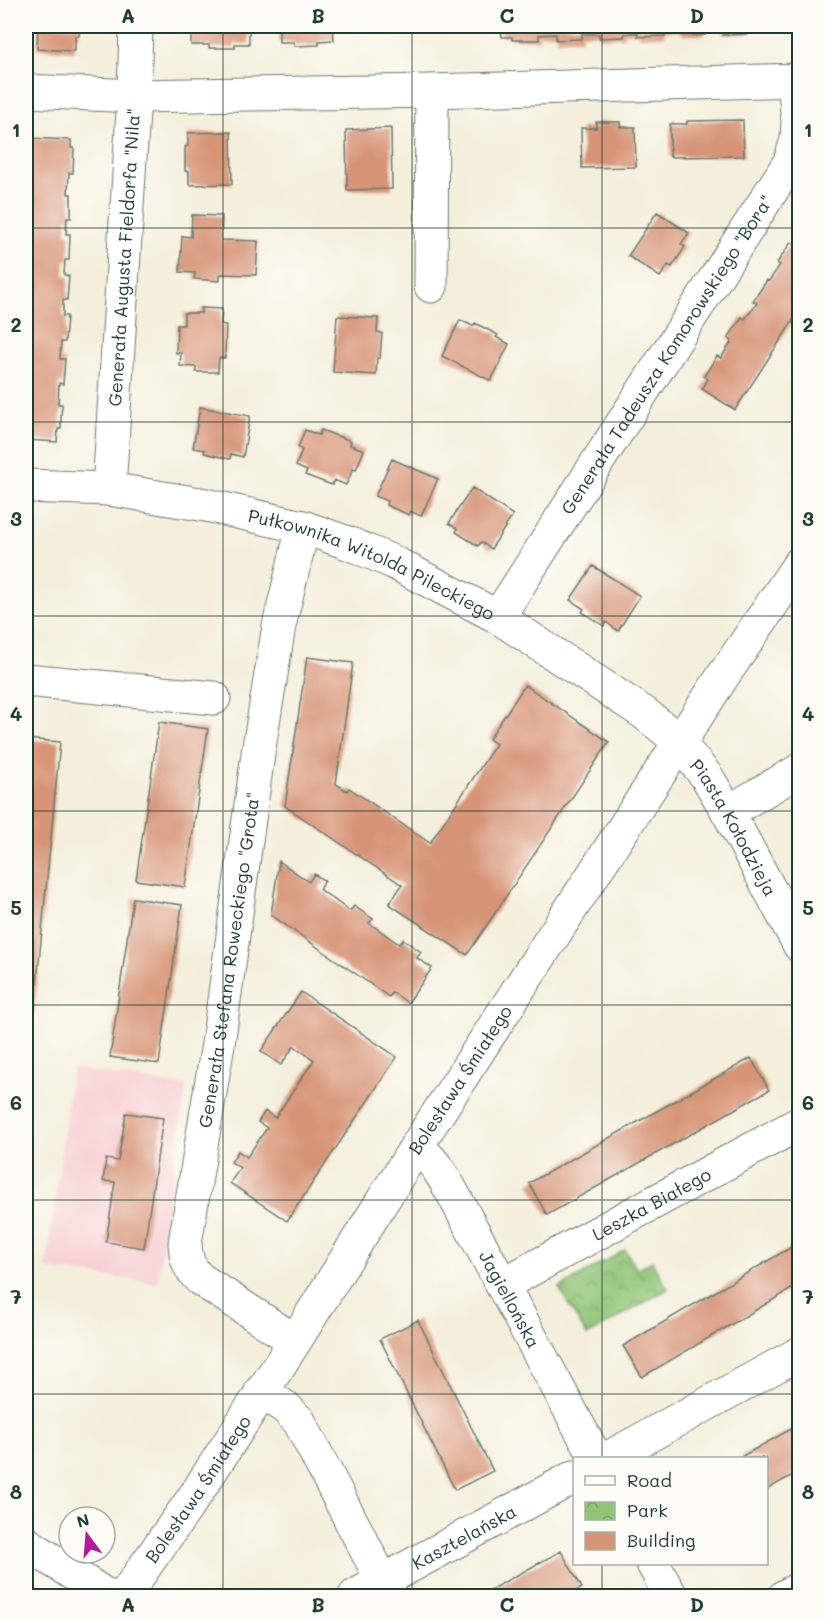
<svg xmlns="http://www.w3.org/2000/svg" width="825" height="1622" viewBox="0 0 825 1622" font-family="Mali,sans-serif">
<defs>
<pattern id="park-crowns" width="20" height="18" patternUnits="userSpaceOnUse" patternTransform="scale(1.5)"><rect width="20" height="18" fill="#90c576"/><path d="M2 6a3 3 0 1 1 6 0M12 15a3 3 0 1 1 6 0" fill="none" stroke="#75a162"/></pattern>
</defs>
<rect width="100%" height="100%" fill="#fdfcf7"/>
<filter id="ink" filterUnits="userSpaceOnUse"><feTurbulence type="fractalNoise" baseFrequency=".0167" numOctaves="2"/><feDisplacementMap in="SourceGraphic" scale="12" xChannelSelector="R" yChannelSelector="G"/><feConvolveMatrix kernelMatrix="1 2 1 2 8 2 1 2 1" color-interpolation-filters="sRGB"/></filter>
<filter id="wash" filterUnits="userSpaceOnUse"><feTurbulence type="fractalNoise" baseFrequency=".008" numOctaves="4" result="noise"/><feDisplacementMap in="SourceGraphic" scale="24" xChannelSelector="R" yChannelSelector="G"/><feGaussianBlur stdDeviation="1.35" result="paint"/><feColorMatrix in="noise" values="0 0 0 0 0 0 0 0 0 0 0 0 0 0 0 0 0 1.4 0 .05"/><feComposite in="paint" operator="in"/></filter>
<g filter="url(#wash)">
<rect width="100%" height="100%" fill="#f4efdb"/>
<path fill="#f7cfd4" d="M72 1069 186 1086 157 1283 46 1269Z"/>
<path fill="url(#park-crowns)" stroke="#588155" stroke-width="1.5" d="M625 1250 637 1270 652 1261 668 1289 587 1336 559 1288Z"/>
<g id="blocks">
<path fill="#d79477" d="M38 26H80L79 36H75V51L37 49Z
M191 26H249V44H235V48H209V45H191Z
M279 26H333L334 40 319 41V45L294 46V42H279Z
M501 26H755V30H748V34L723 35V30L713 31H705V35H682V32L672 31 665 32V36L638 37V33H632L624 34V37L599 38V34H582V39L556 40V34L539 35V40H512V37H502Z
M777 26H800V33H788V30H777Z
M743 120 744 156 670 157V124H687V121Z
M596 122H620V127H635L636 167 582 168 581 128H596Z
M391 128 392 189 347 190 346 130Z
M231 132 232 184 189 185V171H185V147L188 146V133Z
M29 138 71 140V148H74L73 173H69L68 194H71V218H67L66 234H70L69 260H65L64 275 69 276 67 300H63V316H67L65 342H61L60 359H65L63 384 59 383 58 404H62L61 416V429H58L57 442 26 440V233Z
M657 212 689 233 681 244 685 247 672 267 668 265 660 277 628 256Z
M192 215 222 216 221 240 258 241 256 275 220 274V281L194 279 195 273 180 272 182 236 191 237Z
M800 236V310L735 410 702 389 708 379 704 376 717 356 721 358 732 341 728 338 742 317 745 319 757 303 753 301 767 280 769 281 780 265 777 263 791 242 794 244Z
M201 308 222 309 221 324 226 325 225 358H219L218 372H196V367L180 366 181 353H176L177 325H184V313H201Z
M337 316 378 318 377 332 382 333 380 358H377L376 375 333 372Z
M460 320 473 326 475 323 498 335 496 337 509 344 491 381 442 356Z
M200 407 250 416 243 457 231 454 230 459 204 453 205 450 193 448Z
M305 430 319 435 321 430 351 441 350 445 364 450 356 470 353 469 346 485 334 480 332 485 305 475 307 471 296 466 302 450 298 448Z
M392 459 438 479 421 516 410 511 409 515 386 505 387 501 375 496Z
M472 488 513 515 491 549 481 542 478 546 456 532 458 529 449 523Z
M593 566 640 596 618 631 606 622 604 626 582 612 584 609 570 600Z
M307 657 353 663 336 784 347 791 349 788 430 843 496 744 489 739 525 685 609 742 467 955 389 904 402 885 285 806Z
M159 722 208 729 185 887 136 880Z
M26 739 60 742 27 1087H26Z
M279 861 309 882 314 874 325 881 319 889 350 911 354 906 373 919 369 923 399 944 403 939 421 952 417 958 432 968 408 1003 392 992 389 997 271 915Z
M133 898 182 905 159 1064 110 1057Z
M301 992 397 1057 287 1221 230 1183 240 1168 231 1162 238 1151 247 1157 267 1128 258 1122 265 1111 275 1118 314 1060 294 1046 281 1065 261 1051Z
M751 1058 769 1090 547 1215 529 1183Z
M126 1113 163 1118 144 1248 106 1242 115 1182 103 1181 106 1159 118 1161Z
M800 1242V1284L642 1377 623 1346Z
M418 1320 493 1471 455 1490 380 1339Z
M800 1424V1471L766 1490V1458H739Z
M561 1551 582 1588 567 1596H479Z"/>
</g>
</g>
<g filter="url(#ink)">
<use href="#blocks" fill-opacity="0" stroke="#6a7b6e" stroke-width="1.5"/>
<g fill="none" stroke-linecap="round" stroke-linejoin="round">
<g stroke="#6a7b6e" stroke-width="35">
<g id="minor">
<path d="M26 91 134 96 432 91 800 80"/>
<path d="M431 286 432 91"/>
<path id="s1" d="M26 486 109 489 206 505 303 527 348 543 393 562 498 617 644 713 668 732 679 743 707 777 728 812 800 946"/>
<path id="s2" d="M109 489 134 96 136 26"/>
<path id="s3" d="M498 617 790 162 797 140 798 121 794 81"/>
<path d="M26 680 214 698"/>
<path d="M728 812 800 770"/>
<path id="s4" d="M416 1147C433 1158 442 1175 452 1192L596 1458"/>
<path id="s5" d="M502 1285 800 1123"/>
<path id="s6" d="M295 1341 200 1279C188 1267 186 1259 185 1243L218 1044 259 747 279 626 303 527"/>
<path d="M261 1391 286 1408 299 1421 383 1582"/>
<path d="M608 1458 800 1353"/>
<path d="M26 1543 107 1596"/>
<path d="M653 1564 671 1596"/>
<path id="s7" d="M124 1596 194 1497 295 1341 416 1147 557 930 721 679 800 563"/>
<path id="s8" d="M355 1596 574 1477"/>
<path d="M785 1596 800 1588"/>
</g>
</g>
<use href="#minor" stroke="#fff" stroke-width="33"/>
</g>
</g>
<path fill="none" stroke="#1f3d34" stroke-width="1.5" stroke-opacity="0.55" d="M223 26V1596M412 26V1596M602 26V1458M26 228H800M26 422H800M26 616H800M26 811H800M26 1005H800M26 1200H800M26 1394H800M602 1564V1596"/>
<g text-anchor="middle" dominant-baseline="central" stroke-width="6" stroke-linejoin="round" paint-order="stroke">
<g font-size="18" fill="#1f3d34" stroke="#fdfcf7">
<text stroke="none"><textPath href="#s2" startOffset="232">Generała Augusta Fieldorfa "Nila"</textPath></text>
<text stroke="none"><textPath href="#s3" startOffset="312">Generała Tadeusza Komorowskiego "Bora"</textPath></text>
<text stroke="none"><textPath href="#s1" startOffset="358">Pułkownika Witolda Pileckiego</textPath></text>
<text stroke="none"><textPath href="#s1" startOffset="818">Piasta Kołodzieja</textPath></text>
<text stroke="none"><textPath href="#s6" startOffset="440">Generała Stefana Roweckiego "Grota"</textPath></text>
<text stroke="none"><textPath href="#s7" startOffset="616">Bolesława Śmiałego</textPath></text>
<text stroke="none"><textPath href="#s5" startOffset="170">Leszka Białego</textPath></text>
<text stroke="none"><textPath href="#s4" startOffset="180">Jagiellońska</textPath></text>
<text stroke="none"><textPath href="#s7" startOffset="130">Bolesława Śmiałego</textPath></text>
<text stroke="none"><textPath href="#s8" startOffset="124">Kasztelańska</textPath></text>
</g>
</g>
<rect width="825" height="1622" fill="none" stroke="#fdfcf7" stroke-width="66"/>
<rect x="573" y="1457" width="195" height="108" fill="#fdfcf7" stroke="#a4b0a9" stroke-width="1.5"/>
<rect x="585" y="1476" width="30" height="9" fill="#ffffff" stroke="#a4b0a9" stroke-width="1.5"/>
<text x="627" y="1487" font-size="18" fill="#1f3d34">Road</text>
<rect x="585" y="1502" width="30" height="18" fill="url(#park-crowns)" stroke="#a4b0a9" stroke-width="1.5"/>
<text x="627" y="1517" font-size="18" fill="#1f3d34">Park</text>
<rect x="585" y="1532" width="30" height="18" fill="#d79477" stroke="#a4b0a9" stroke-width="1.5"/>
<text x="627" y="1547" font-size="18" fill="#1f3d34">Building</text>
<g transform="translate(87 1535) rotate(344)"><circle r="28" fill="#fdfcf7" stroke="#a4b0a9" stroke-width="1.5"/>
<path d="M0-4.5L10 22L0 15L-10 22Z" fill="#b5179e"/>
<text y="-9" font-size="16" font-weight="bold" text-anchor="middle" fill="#1f3d34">N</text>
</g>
<rect x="33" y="33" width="759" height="1556" fill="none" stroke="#1f3d34" stroke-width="2"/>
<g font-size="20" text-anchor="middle" font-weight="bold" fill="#1f3d34">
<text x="128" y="23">A</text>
<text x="318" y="23">B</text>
<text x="507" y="23">C</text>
<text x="697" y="23">D</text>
<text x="16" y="137">1</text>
<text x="808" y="137">1</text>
<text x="16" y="332">2</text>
<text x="808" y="332">2</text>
<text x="16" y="526">3</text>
<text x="808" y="526">3</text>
<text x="16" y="721">4</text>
<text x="808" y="721">4</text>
<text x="16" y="915">5</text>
<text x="808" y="915">5</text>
<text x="16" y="1110">6</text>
<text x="808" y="1110">6</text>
<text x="16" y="1304">7</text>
<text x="808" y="1304">7</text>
<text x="16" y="1499">8</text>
<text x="808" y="1499">8</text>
<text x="128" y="1612">A</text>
<text x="318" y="1612">B</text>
<text x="507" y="1612">C</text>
<text x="697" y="1612">D</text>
</g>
</svg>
